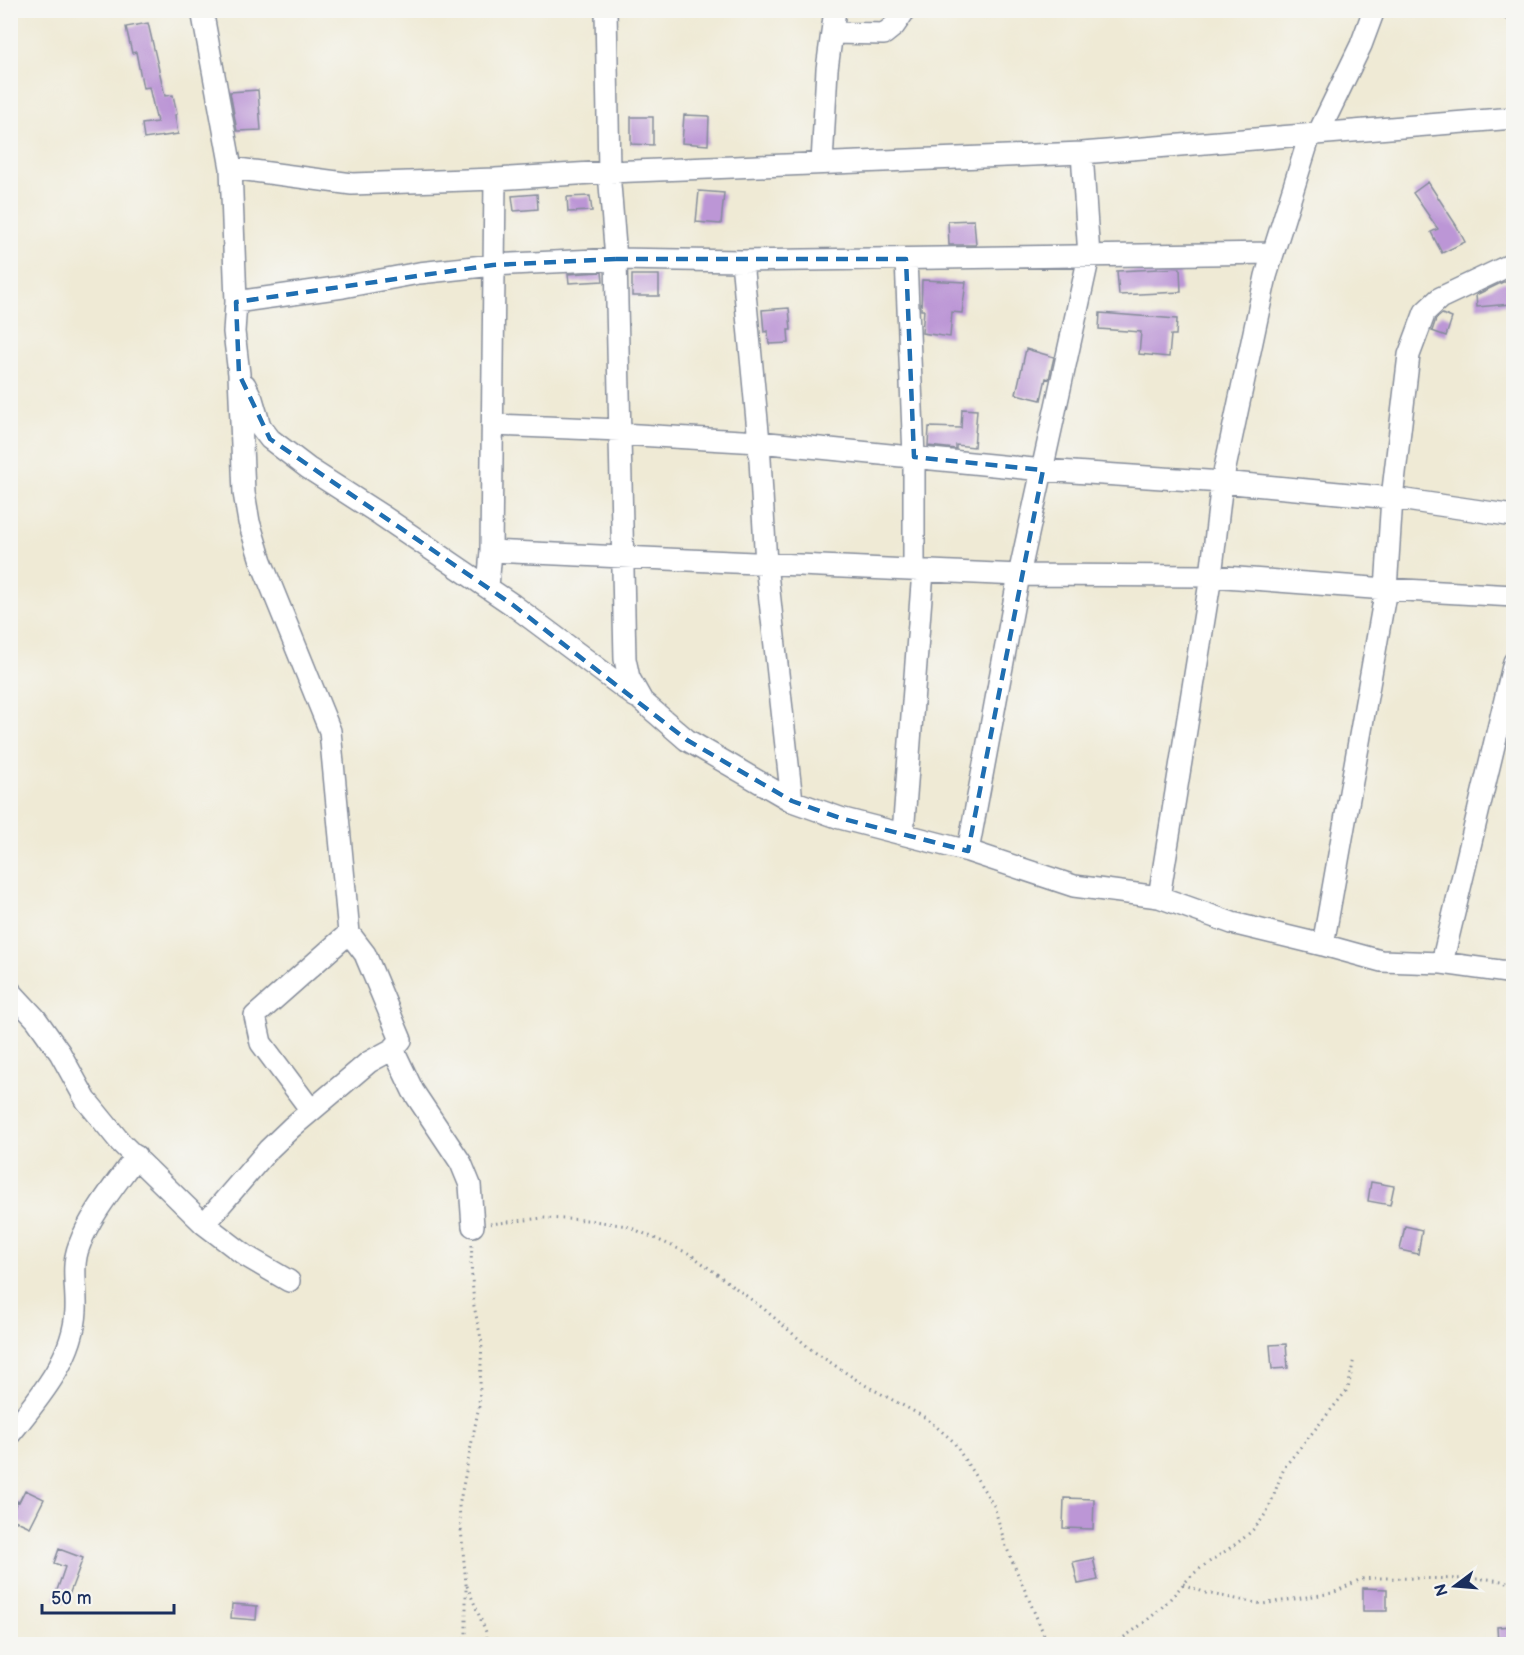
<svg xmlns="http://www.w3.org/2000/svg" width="1524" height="1655" viewBox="0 0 1524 1655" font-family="'Balsamiq Sans',sans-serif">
<rect width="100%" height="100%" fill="#f6f6f2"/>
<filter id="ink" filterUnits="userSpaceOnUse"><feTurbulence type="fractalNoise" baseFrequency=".0167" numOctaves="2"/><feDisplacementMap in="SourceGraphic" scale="12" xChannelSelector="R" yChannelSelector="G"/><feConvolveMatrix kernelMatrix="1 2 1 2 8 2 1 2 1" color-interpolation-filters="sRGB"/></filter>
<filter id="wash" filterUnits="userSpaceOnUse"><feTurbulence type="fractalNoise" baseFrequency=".008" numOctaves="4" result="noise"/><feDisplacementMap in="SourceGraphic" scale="24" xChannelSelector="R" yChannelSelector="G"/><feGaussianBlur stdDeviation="1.35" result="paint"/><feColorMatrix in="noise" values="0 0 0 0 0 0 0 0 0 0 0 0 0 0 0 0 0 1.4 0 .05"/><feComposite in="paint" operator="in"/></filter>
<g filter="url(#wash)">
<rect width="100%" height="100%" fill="#efead5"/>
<g id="blocks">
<path fill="#bc96d6" d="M148 23 165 96 173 95 177 114 175 115 178 134 144 139 142 124 157 122 149 87 143 88 136 52 132 53 126 27Z
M258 90 261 130 237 131 230 92Z
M684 115 709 116 708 145 682 143Z
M631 117H653V145L631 144Z
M1428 182 1456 225 1465 242 1442 253 1431 232 1438 229 1413 193Z
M699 191 724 193 721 224 696 222Z
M537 194 538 209 514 211 512 196Z
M590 196 592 211 568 212 567 197Z
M974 220 976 245H949L948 221Z
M1180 268 1181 292 1119 295 1117 271Z
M602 272 603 281 569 283 568 274Z
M632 275H659V296H632Z
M922 280 966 282 962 313 952 312 950 337 922 333 924 310H921Z
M1503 282H1508L1511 304 1477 307 1476 295Z
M789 308 791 330H788L789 343 769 344 768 331 764 332 762 310Z
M1100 313 1177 319 1176 335H1171L1169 357 1139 354 1141 332 1099 329Z
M1442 314 1452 318 1446 336 1432 331 1436 319Z
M1026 349 1054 357 1049 379 1046 378 1041 400 1016 394Z
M962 409 977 410 974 447 956 445V449L928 446 929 427 961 428Z
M1371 1182 1394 1186 1390 1205 1368 1201Z
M1405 1226 1422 1230 1418 1254 1400 1250Z
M1286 1344 1288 1368 1272 1369 1270 1345Z
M25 1490 44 1499 30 1527 10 1518 17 1501 19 1502Z
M1064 1498 1094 1499 1093 1529 1063 1528Z
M59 1549 83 1558 66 1603 54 1599 65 1567 54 1563Z
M1093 1558 1098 1580 1078 1584 1073 1562Z
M1363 1588 1387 1589V1611H1363Z
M232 1604 257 1606 256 1620 231 1618Z
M1514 1626V1644H1498L1497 1627Z"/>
</g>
</g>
<g filter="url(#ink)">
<use href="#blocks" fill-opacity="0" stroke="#858c9a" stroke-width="1.5"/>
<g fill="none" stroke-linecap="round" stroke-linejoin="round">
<g stroke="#858c9a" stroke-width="24">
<path id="minor" d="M202 10 231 168 236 302 234 332 239 374 244 493 249 522 261 561 330 731 349 933 365 954 401 1040 393 1049 369 1062 292 1127 268 1150 204 1224
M606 10 609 172 616 259 625 659 629 678 642 701 687 740 792 801 840 818 968 851 1074 886 1159 897 1232 923 1323 945 1381 961 1442 963 1514 973
M1513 10 1514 11
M832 33 884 34 894 26 905 10
M1318 134 1361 45 1374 10
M822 163 827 69 835 10
M231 168 352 184 495 179 609 172 1082 153 1514 118
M906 259 914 457V570
M742 261 759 442 766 564 792 801
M236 302 343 287 419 273 493 265 616 259 742 261 1273 253
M245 385 252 399 260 426 270 439 308 468 381 515 513 605 636 697
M492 425 620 430
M620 434 759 442 1043 470 1222 482 1392 498 1514 516
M491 551 1019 575 1211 576 1386 589 1514 596
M488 587 491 551 495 179
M903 834 923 571
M968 851 1019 575 1089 256 1082 153
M1159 897 1211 576 1222 482 1266 276 1310 135
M1323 945 1386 589 1392 498 1409 355 1425 312 1440 298 1514 263
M1442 963 1514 662
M10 991 36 1019 60 1053 86 1100 121 1143 204 1224 246 1256 289 1281
M393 1049 413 1091 461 1163 470 1185 473 1226
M311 1110 261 1043 255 1016 349 933
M10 1434C39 1398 74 1358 76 1310 77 1289 71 1266 79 1246 90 1215 117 1183 136 1156"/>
</g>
<path stroke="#858c9a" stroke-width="3" stroke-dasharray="1.5 4.5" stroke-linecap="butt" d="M490 1224 543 1218 588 1220 627 1226 690 1254 764 1309 813 1351 863 1384 926 1418 953 1441 994 1506 1005 1544 1048 1644
M1183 1584 1206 1593 1262 1604 1333 1593 1361 1579 1378 1578 1488 1579 1514 1583
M467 1586 486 1632 488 1644
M461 1644 466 1634V1584L459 1506 479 1406 482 1343 474 1306 471 1263 472 1245
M1114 1644C1133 1631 1152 1618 1168 1601 1178 1591 1186 1580 1197 1571 1219 1553 1248 1541 1264 1516 1274 1501 1277 1481 1286 1465L1348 1389 1354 1358"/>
<use href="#minor" stroke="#fff" stroke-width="21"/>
</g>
</g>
<path fill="none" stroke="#1f6fb2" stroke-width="4.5" stroke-dasharray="12 8" stroke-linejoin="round" d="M616 259H906L914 457 1043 470 968 851 840 818 792 801 687 740 513 605 270 439 239 374 236 302 493 265Z"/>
<rect width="1524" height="1655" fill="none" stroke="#f6f6f2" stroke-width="36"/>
<g transform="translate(1455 1586) rotate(254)" stroke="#f6f6f2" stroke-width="4.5" paint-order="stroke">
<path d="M0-4.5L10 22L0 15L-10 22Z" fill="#1b2f5e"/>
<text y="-9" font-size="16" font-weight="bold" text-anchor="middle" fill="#1b2f5e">N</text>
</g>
<path d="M42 1604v9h132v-9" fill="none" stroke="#1b2f5e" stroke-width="3"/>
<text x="51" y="1604" font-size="18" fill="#1b2f5e" stroke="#f6f6f2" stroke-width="4.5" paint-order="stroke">50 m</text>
</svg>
